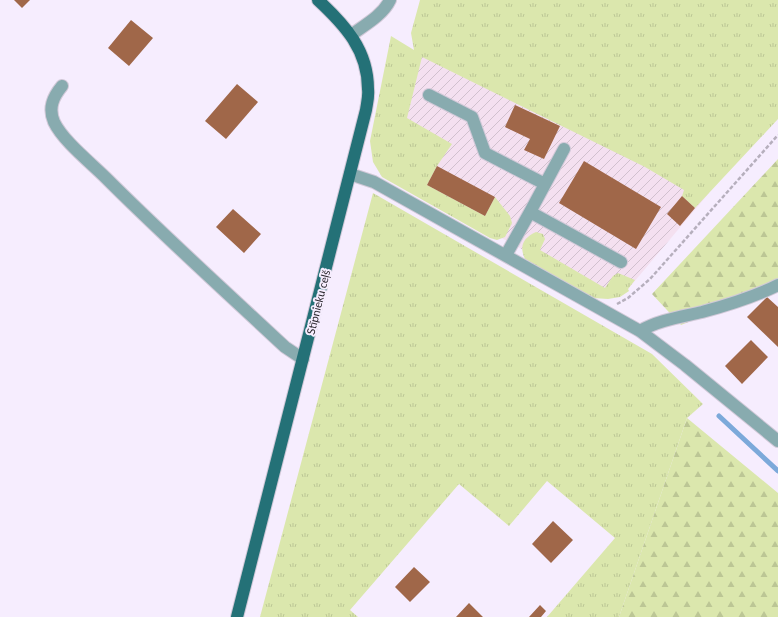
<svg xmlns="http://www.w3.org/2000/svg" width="778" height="617" viewBox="0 0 778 617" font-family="Lato,sans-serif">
<defs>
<pattern id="industrial-furrows" width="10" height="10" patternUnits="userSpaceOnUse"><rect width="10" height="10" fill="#f4e0f0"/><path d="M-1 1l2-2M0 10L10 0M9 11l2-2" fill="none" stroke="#d1c0ce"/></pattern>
<pattern id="grass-tufts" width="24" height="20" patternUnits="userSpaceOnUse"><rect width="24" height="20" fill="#dbe7ad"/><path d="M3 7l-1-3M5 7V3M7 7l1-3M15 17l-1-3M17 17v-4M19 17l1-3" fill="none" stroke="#bcc695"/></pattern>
<pattern id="forest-firs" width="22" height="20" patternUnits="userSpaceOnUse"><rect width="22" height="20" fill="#dbe7ad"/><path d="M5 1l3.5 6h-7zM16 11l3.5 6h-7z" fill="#bcc695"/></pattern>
</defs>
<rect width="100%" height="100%" fill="#f6edfe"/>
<path fill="url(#industrial-furrows)" d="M415 50 709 193 628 289 603 294 498 236 395 174Z"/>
<path fill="url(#grass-tufts)" d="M420 0H778V119L695 208 682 196 684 190 645 167 422 57 407 118 452 144 437 166 427 185 485 216 495 197 510 216 512 223 505 237 497 240 490 238 382 177 373 162 370 141 391 36 414 50 411 33Z
M373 193 652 354 703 404 687 418 619 617H547L615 538 547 481 509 526 459 484 350 610 358 617H260Z
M536 232 543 234 545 239 540 250 605 288 613 276 618 273 635 280 628 289 629 291 620 297 608 299 593 298 525 259C519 246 523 238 536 232Z"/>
<path fill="url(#forest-firs)" d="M778 159V286L681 325 652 294Z
M687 418 778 493V617H619Z"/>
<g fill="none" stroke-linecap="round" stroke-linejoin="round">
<path stroke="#7ca9da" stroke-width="5" d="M719 416 778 471"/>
</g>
<path fill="#a06749" d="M14 0H30L22 8Z
M131 20 153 38 129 66 108 48Z
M237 84 258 102 226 139 205 121Z
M515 105 560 126 544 159 524 150 530 139 505 127Z
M584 161 661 207 636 249 559 203Z
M437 166 495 197 485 216 427 185Z
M682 196 695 208 680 226 667 214Z
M233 209 261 234 244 253 216 227Z
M767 297 778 307V347L747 317Z
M751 340 768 357 742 384 725 366Z
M553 521 573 540 551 563 532 544Z
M414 567 430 582 410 602 395 587Z
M469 603 483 617H456Z
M540 605 546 611 541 617H529Z"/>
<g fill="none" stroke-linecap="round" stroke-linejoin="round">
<g stroke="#d1c9d8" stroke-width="14">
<path id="minor" d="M351 35C365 25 383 15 390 0
M62 86C53 97 48 108 54 122 63 141 91 163 106 178 164 236 225 291 285 347L303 359
M429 95 472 117 485 153 545 184
M350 174 374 182 640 331 685 365 778 441
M530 212 621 262
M506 255 530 212 564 149
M640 331C659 320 681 317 702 312 728 305 754 297 778 285"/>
</g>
<g stroke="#d1c9d8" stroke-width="14">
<path id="major" d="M237 617 366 110C367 103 369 96 368 89 368 50 345 25 318 0"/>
</g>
<path stroke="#b6afbd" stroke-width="2.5" stroke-dasharray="4 2" stroke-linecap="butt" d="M617 304 628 298 650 279 778 135"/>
<use href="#minor" stroke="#88abaf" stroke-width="12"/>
<use href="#major" stroke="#247177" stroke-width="12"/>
</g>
<g text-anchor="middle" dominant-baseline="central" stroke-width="4" stroke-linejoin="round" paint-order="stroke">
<g font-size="11" fill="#28252b" stroke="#f6edfe">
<text transform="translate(318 302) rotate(-76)">Stīpnieku ceļš</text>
</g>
</g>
</svg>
